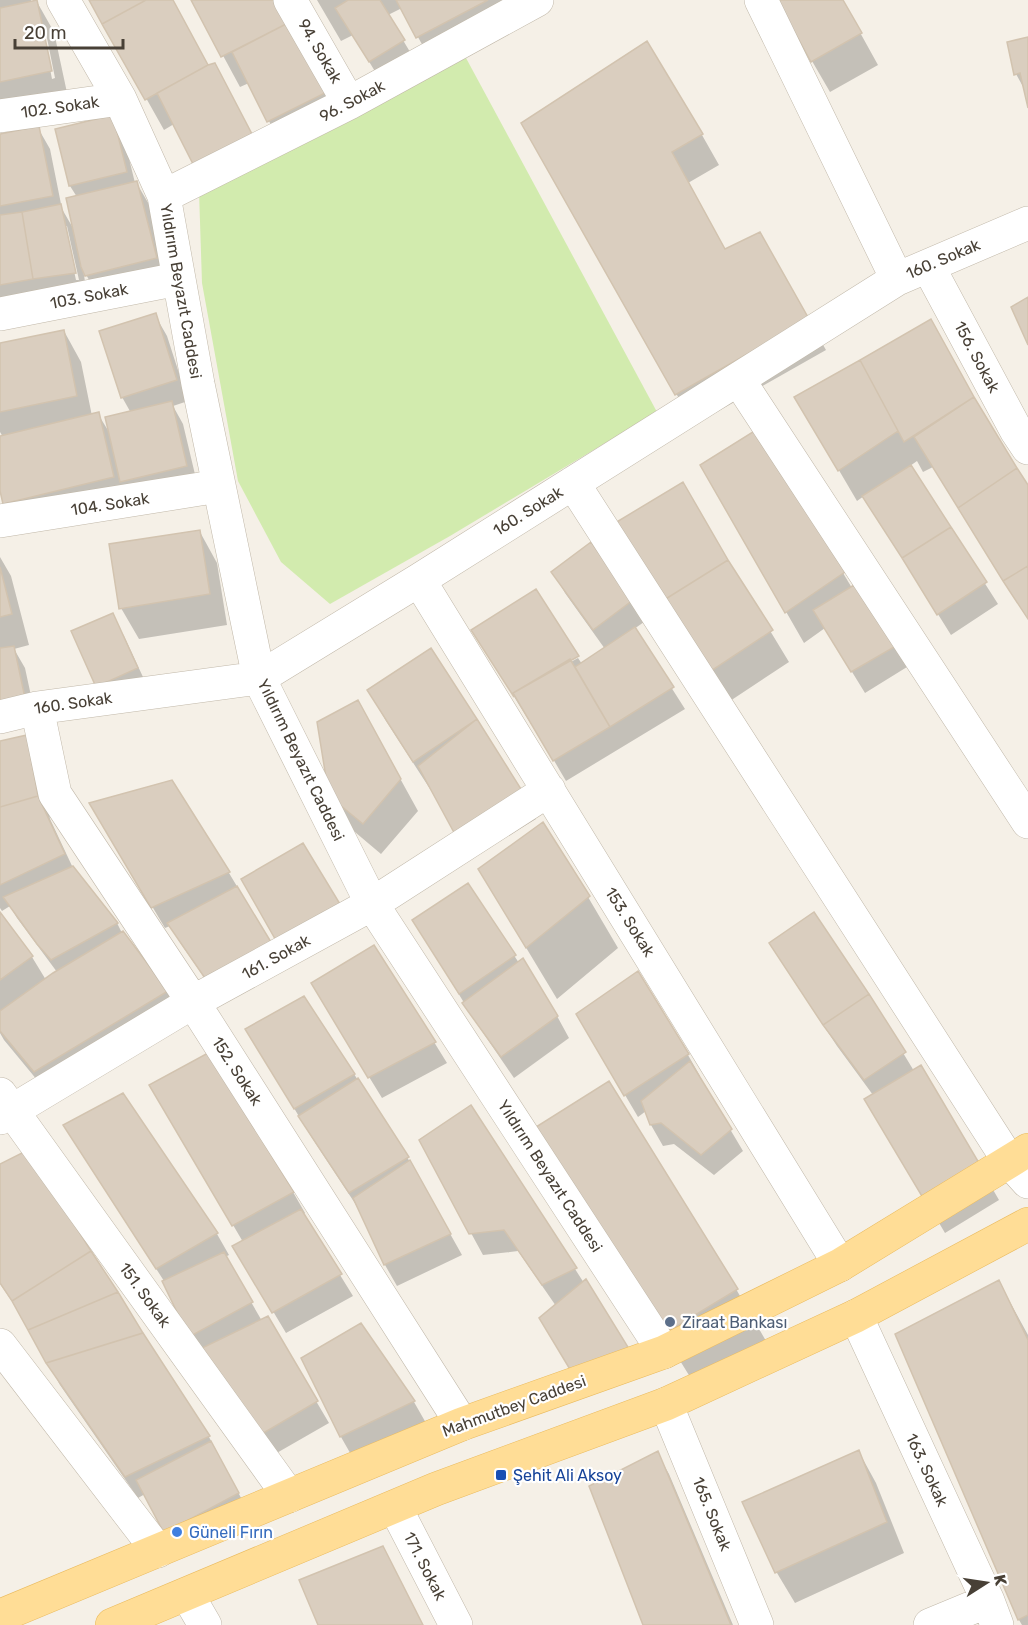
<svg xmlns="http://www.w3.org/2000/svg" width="1028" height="1625" viewBox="0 0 1028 1625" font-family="Rubik,sans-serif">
<rect width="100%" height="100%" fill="#f5f0e7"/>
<path fill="#d2ebae" d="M466 58 657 412 450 536 330 604 281 562 238 481 202 283 199 191Z"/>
<path fill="#0003" fill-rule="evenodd" d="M0 0H31V3L37 2 54 32 69 102 0 116ZM43 33H46L55 78 52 79Z
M91 0H172L174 124 164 130Z
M193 0H276L338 113 280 142 249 83 240 87Z
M317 0H512L435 68 402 8 388 15 416 62 382 83 353 35 341 41Z
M842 0 878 65 830 92 812 61Z
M1028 38V102L1026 92 1016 74Z
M112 117 124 138 135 183 136 182 154 213 173 289 104 307 83 269 87 294 0 314V135L38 128 50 149 62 209 73 228 77 197 70 186ZM64 226H67L79 280H76Z
M523 123 702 135 719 165 688 183 725 251 759 233 826 350 694 425Z
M155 315 167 336 188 401 173 406 183 424 198 487 22 534 4 503 0 484V438L3 437 0 432V344L64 331 81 362 92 416 98 414 109 432 131 413 122 397Z
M930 321 980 409 1028 486V619L933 467 923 472 917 461 910 466 998 604 951 635 864 496 857 501 796 397Z
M702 465 843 573 852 588 895 646 907 667 865 693 825 628 804 643Z
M200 532 217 563 227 625 139 639 121 608Z
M635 554 729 563 789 662 727 703Z
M0 557 11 576 29 645 14 649 25 668 36 719 0 726Z
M553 572 632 601 644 622 634 629 685 709 566 781 532 723 531 724 473 631 569 659V663L578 658 582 664 605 649 565 593Z
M112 615 124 636 149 690 110 708 73 632Z
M430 650 476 720 536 819 470 859 432 792 386 721 369 691Z
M375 733 418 811 381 854 349 827 331 796Z
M0 743 39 758 50 819 73 868 117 923 122 933 167 992 179 1013 47 1092 4 1040 0 1033V915L32 957 46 980 57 972 17 918 10 906 2 911 0 908Z
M91 804 229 873 241 893 221 1002 181 944 170 926 165 928Z
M468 885 519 963 557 1016 569 1038 514 1078 477 1024 427 942Z
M588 897 618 948 557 999 510 921Z
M771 943 868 995 914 1071 981 1169 999 1200 945 1233 884 1130 873 1095 837 1046 783 964Z
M637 973 688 1055 700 1076 699 1077 743 1151 714 1175 674 1144 663 1146 651 1125 646 1111 638 1117 578 1015Z
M325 1005 434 1042 447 1063 382 1098Z
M259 1050 354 1074 407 1157 462 1255 397 1286 385 1265 362 1214 312 1138Z
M151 1085 293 1192 305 1213 303 1215 353 1296 286 1333 234 1246 243 1242Z
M123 1095 217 1234 229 1255 225 1257 262 1321 267 1318 329 1423 268 1458 202 1357 164 1281 78 1147Z
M471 1107 584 1283 556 1306 518 1251 483 1255 471 1233Z
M0 1166 209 1437 250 1515 177 1553 145 1494 138 1498 60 1385 22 1316 0 1284Z
M568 1179 736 1289 766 1341 695 1385Z
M999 1282 1028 1335V1625H1022L1019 1620 897 1335Z
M361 1325 414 1402 426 1423 353 1458 341 1437 303 1359Z
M859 1452 876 1483 904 1553 795 1603 777 1573 744 1503Z
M657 1453 669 1474 733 1625H644Z"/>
<path fill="#dacebf" stroke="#d2c3af" stroke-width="1.5" d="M37 0 52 71 0 82V8Z
M89 0H146L102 24Z
M146 0H173L208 65 145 100 102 24Z
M191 0H277L290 22 221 57Z
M348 0H380L405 40 369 62 335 8Z
M396 0H488L416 38Z
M777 0H843L862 33 811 62Z
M290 22 327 92 267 122 232 52Z
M1028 37V108L1020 73 1014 75 1007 42Z
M647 41 703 134 672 152 725 249 760 232 809 319 675 395 521 123Z
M215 63 253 136 194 166 157 93 208 65Z
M113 115 127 172 69 186 55 129Z
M39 126 53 196 0 206V134Z
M137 181 157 258 85 276 81 267 66 198Z
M61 204 76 273 33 279 22 212Z
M22 212 33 279 0 285V215Z
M1028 297V345L1011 307Z
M156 313 177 380 121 398 99 331Z
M931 319 974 397 904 442 860 360Z
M64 330 77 396 0 412V343Z
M860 360 898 431 838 471 794 397Z
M974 397 1017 468 958 508 914 437Z
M172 401 187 466 120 482 105 417Z
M99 412 114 477 3 504 0 491V436Z
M756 430 845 572 785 613 700 465Z
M911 465 951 527 902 558 862 496Z
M1017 468 1028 485V566L1003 581 958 508Z
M683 482 728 560 664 600 615 523Z
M951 527 987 582 937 615 902 558Z
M200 530 210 594 119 609 109 544Z
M591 542 633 600 593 630 551 572Z
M728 560 773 630 708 673 664 600Z
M1028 566V619L1003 581Z
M0 567 12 614 0 617Z
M854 585 896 646 851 672 813 610Z
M536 589 579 656 513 693 514 697 471 630Z
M113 613 138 668 96 687 71 631Z
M635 627 674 687 610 727 575 667Z
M14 646 25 698 0 703V648Z
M431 648 477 719 413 762 367 690Z
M570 659 610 727 553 761 513 693Z
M358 700 401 779 363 824 329 796 317 722Z
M477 719 526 797 457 838 418 766Z
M27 735 38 796 0 807V741Z
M172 780 230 872 151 908 89 803Z
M38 796 65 854 0 885V807Z
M543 822 590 896 526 948 478 869Z
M303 843 343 909 278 944 241 879Z
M73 866 118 923 51 960 37 944 3 897Z
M468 883 516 955 459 994 412 920Z
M237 886 274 947 207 981 167 923Z
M0 912 33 956 0 980Z
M814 912 869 994 823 1025 769 943Z
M123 931 168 991 34 1072 0 1031V1011L53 973Z
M374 945 436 1042 368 1078 311 983Z
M523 958 558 1016 501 1057 462 1003Z
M638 971 689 1054 624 1096 576 1014Z
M869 994 906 1052 864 1080 823 1025Z
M304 996 355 1074 294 1109 245 1029Z
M208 1053 294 1192 232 1226 149 1085Z
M690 1061 732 1129 701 1155 661 1123 650 1125 641 1101Z
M921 1065 982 1168 926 1203 864 1099Z
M358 1078 409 1157 349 1193 298 1116Z
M609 1081 738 1289 664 1334 536 1127Z
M123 1093 218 1233 156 1269 63 1125Z
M471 1105 577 1268 542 1285 504 1230 469 1234 419 1140Z
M28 1150 91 1251 12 1301 0 1283V1164Z
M410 1160 451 1234 384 1265 353 1198Z
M301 1209 342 1274 272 1313 232 1246Z
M91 1251 118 1292 28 1330 12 1301Z
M224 1252 253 1302 189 1337 162 1281Z
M586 1279 631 1352 571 1371 539 1318Z
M999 1280 1028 1340V1615L1018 1620 895 1334Z
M118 1292 143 1333 46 1363 28 1330Z
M268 1316 318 1401 255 1438 202 1348Z
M361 1323 415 1401 340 1437 301 1358Z
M143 1333 210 1436 125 1477 46 1363Z
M211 1441 239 1493 164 1533 136 1480Z
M859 1450 887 1522 775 1573 742 1502Z
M658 1451 731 1625H643L589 1486Z
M383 1546 423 1625H318L299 1580Z"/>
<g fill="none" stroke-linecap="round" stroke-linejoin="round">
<g stroke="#c1b8a9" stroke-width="34">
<path id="minor" d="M63 0 120 99 164 196 198 384 259 678 372 904 664 1352
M290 0 349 103
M761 0 897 279
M0 116 120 99
M164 196 349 103 537 0
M928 266 1016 430 1028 448
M0 314 178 279
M738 379 1028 822
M573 483 1009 1161 1028 1182
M0 521 219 486
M419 580 840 1265
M37 708 55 794 193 1002 462 1424
M0 717 37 708 259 678 419 580 897 279 1028 223
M0 1094 289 1496
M0 1118 193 1002 372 904 549 790
M856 1316 988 1601 997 1625
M0 1345 158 1551
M666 1404 757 1625
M395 1507 456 1625
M187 1594 205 1625
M930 1625 988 1601"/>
</g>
<g stroke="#eabb5f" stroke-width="34">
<path id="major" d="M0 1616 462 1424 664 1352 840 1265 1028 1150
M112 1625 436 1489 666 1404 856 1316 1028 1224"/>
</g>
<use href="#minor" stroke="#fff" stroke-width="33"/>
<use href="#major" stroke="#ffdd96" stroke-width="33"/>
</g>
<circle fill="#5c6f8a" stroke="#fff" stroke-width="2" cx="670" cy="1322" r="6"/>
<rect fill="#1a4fb4" stroke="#fff" stroke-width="2" x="495" y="1469" width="12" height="12" rx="3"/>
<circle fill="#3f7fe0" stroke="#fff" stroke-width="2" cx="177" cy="1532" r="6"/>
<g text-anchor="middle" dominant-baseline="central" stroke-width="4.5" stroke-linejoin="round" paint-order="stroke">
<g font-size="16" fill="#484036" stroke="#fff">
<text transform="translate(320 51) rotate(60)">94. Sokak</text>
<text transform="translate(352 101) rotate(-28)">96. Sokak</text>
<text transform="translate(60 107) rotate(-8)">102. Sokak</text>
<text transform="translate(943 259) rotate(-23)">160. Sokak</text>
<text transform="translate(181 291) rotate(80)">Yıldırım Beyazıt Caddesi</text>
<text transform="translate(89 296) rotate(-11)">103. Sokak</text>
<text transform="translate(977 357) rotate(62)">156. Sokak</text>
<text transform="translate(110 504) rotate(-9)">104. Sokak</text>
<text transform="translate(528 511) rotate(-32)">160. Sokak</text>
<text transform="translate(73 703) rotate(-8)">160. Sokak</text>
<text transform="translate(301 760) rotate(64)">Yıldırım Beyazıt Caddesi</text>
<text transform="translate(630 922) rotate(58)">153. Sokak</text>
<text transform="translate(276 957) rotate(-29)">161. Sokak</text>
<text transform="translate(237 1071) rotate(57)">152. Sokak</text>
<text transform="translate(550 1176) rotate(57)">Yıldırım Beyazıt Caddesi</text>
<text transform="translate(145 1295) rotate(54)">151. Sokak</text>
<text transform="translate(514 1406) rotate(-20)">Mahmutbey Caddesi</text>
<text transform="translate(927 1470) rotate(65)">163. Sokak</text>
<text transform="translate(712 1514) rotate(68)">165. Sokak</text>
<text transform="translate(425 1566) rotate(63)">171. Sokak</text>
</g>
<g font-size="16" fill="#4e5e75" stroke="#fff" text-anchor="start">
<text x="682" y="1322">Ziraat Bankası</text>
</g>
<g font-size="16" fill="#164399" stroke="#fff" text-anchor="start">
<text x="513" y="1475">Şehit Ali Aksoy</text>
</g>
<g font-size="16" fill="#366cbe" stroke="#fff" text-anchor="start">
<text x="189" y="1532">Güneli Fırın</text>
</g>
</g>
<g transform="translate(986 1583) rotate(78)" stroke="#ffffff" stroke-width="4.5" paint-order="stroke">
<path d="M0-4.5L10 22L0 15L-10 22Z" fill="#484036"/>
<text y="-9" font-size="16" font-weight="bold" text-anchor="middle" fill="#484036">K</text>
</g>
<path d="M15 39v9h108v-9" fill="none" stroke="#484036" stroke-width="3"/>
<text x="24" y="39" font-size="18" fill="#484036" stroke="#ffffff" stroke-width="4.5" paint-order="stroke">20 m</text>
</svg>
